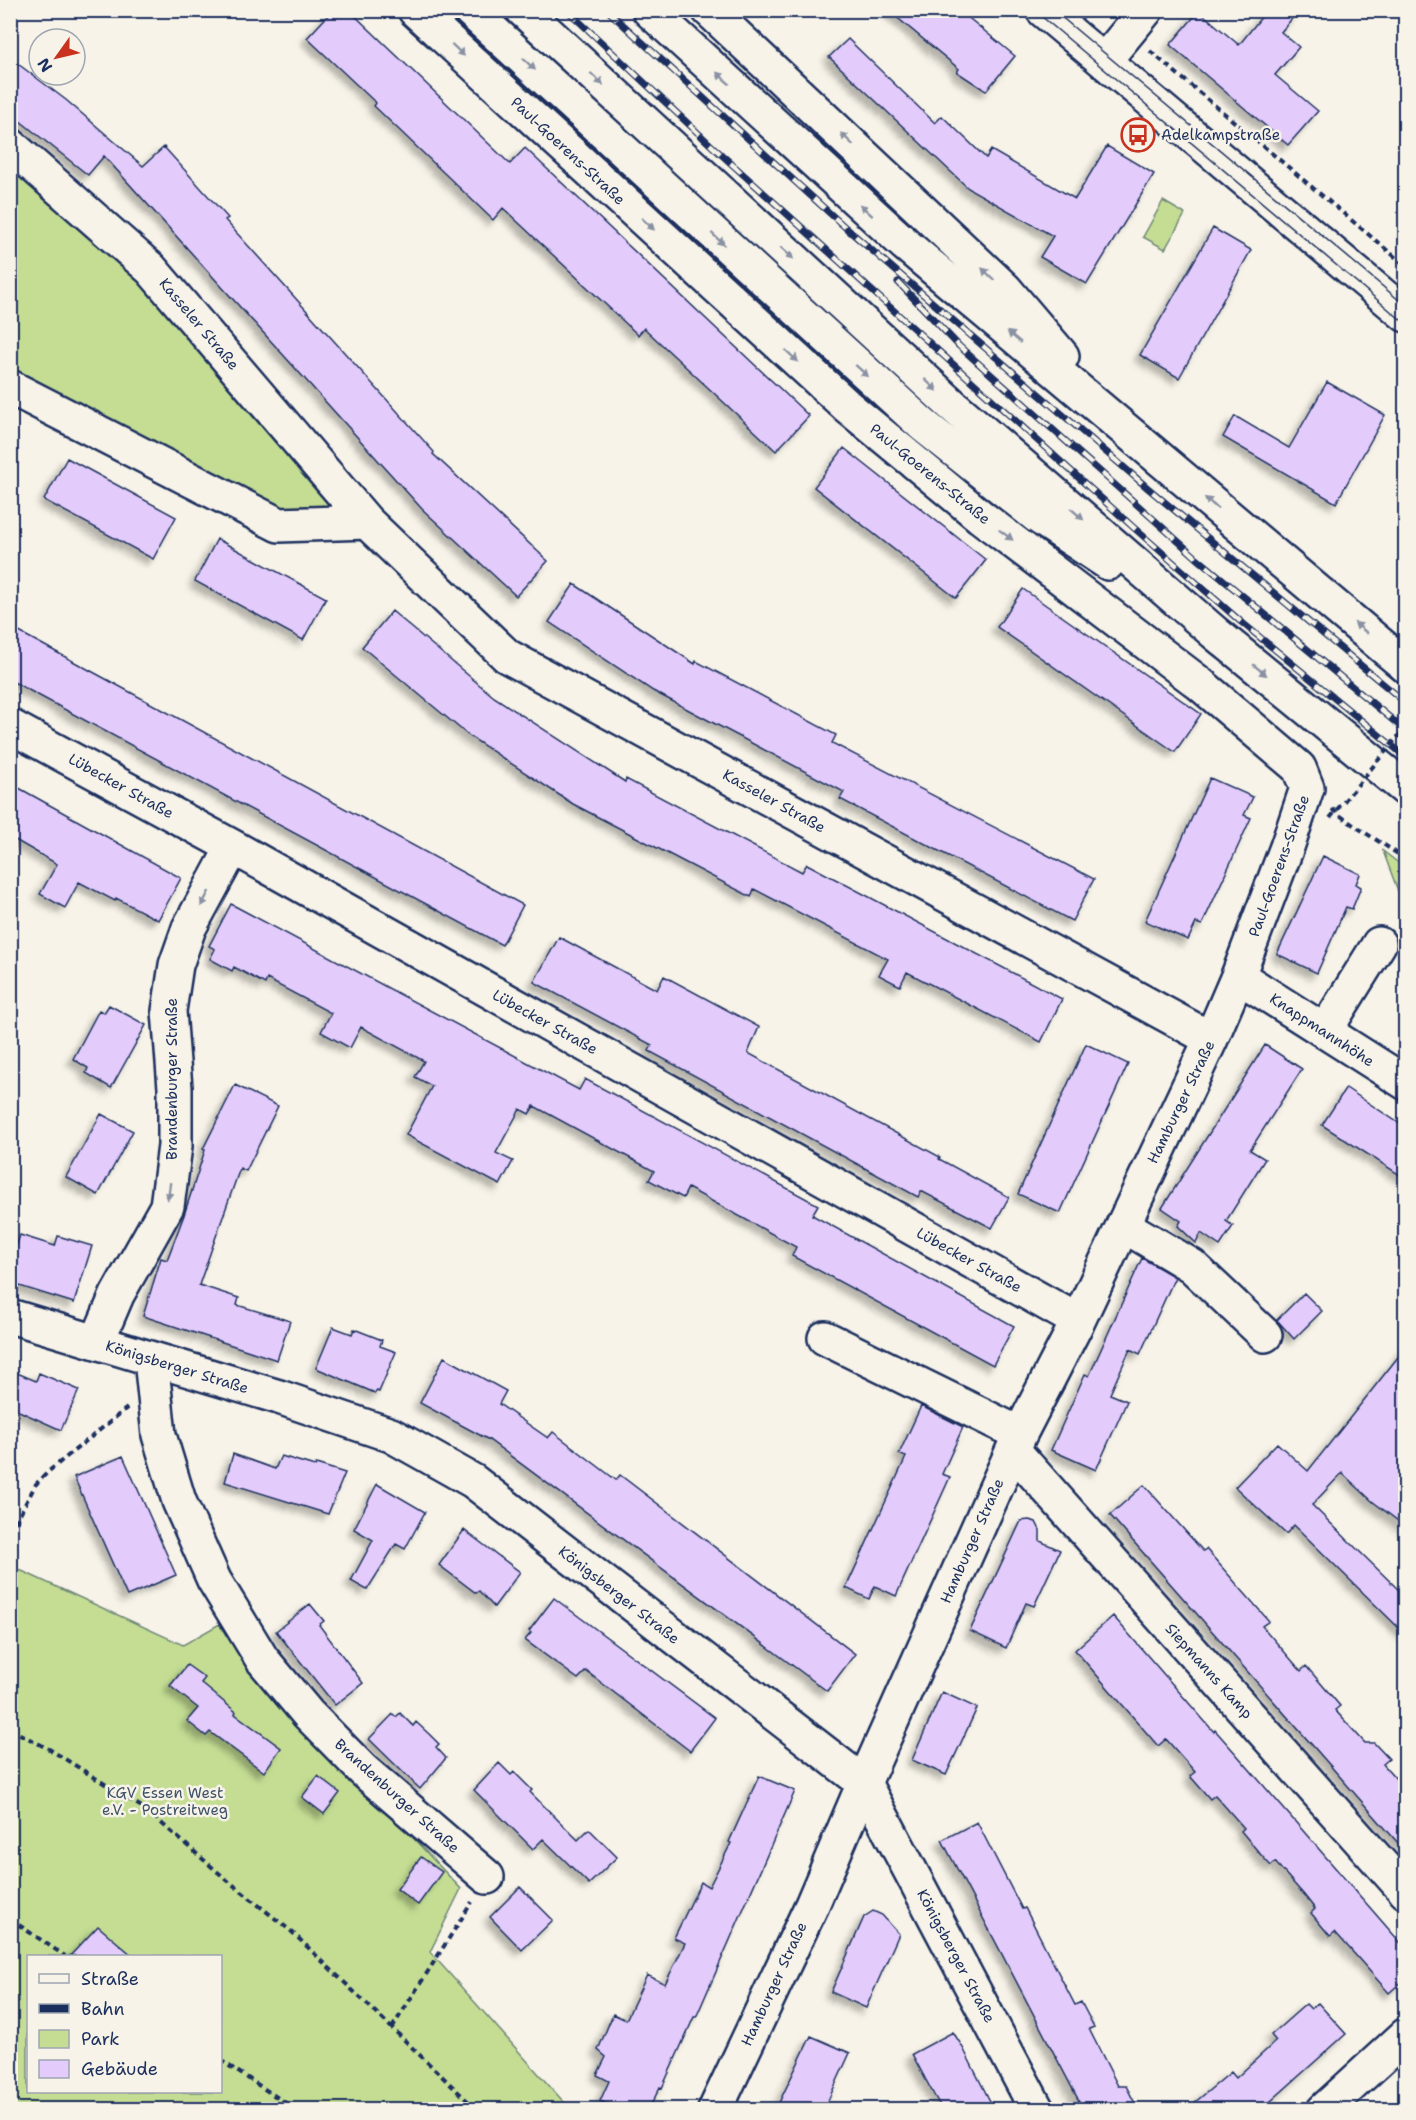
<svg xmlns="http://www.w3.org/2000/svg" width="1416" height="2120" viewBox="0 0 1416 2120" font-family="'Shantell Sans',sans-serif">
<defs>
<filter id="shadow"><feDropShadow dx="-5.5" dy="5.5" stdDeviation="3" flood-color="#0004"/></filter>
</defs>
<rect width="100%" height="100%" fill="#f7f3e8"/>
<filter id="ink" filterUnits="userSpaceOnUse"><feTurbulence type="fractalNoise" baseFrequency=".0167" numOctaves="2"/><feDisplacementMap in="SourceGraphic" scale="12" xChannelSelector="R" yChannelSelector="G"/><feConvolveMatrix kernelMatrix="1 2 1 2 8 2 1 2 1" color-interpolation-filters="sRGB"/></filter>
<g filter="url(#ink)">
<path fill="#c4dd93" stroke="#708678" stroke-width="1.5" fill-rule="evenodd" d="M10 165 145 276 343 508 284 512 11 378Z
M1163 201 1185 214 1165 249 1143 237Z
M1383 851 1405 868V907H1404Z
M11 1566 183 1645 223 1622 338 1758 461 1889 430 1952 570 2109 11 2110ZM28 1956H220V2092H28Z"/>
<path fill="#e3ccfc" stroke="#1b2f5e" stroke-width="1.5" filter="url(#shadow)" d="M333 10H349L510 164 525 148 809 416 776 451 644 328 638 335 503 208 493 220 374 106 376 103 307 38Z
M888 10H959L1015 56 986 91 957 72 959 69Z
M1267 10H1299L1281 32 1299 47 1275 75 1318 111 1288 145 1170 45 1199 11 1239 45Z
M848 39 935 123 942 116 986 158 991 150 1075 199 1107 146 1154 174 1087 284 1040 257 1053 236 968 188 829 57Z
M10 58 66 100 143 166 164 147 228 218 225 220 434 452 433 454 548 561 516 596 422 509 104 156 88 175 10 113Z
M1213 228 1251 250 1179 378 1140 355Z
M1327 382 1385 415 1336 503 1223 437 1235 416 1289 448Z
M844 448 986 560 956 598 814 487Z
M67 458 176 517 153 559 44 500Z
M217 539 326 598 303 640 195 581Z
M574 584 695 664 696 661 836 735 832 743 1094 879 1072 921 840 799 844 792 653 691 549 622Z
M1023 589 1201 714 1175 752 997 627Z
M392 611 494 697 625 782 626 779 802 872 807 864 1062 999 1041 1042 907 972 900 986 879 975 888 959 754 889 751 897 573 804 469 736 362 647Z
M10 627 523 905 502 945 10 680Z
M1210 778 1253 797 1244 815 1251 818 1202 925 1196 923 1188 940 1145 921Z
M10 783 181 878 158 920 116 898 115 901 79 882 65 908 40 894 57 864 10 837Z
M1323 856 1360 874 1356 884 1361 887 1352 909 1346 907 1317 973 1277 954Z
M231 904 579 1090 585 1079 818 1205 812 1215 1014 1326 993 1365 792 1256 796 1247 688 1188 683 1198 649 1180 654 1171 534 1106 529 1114 520 1109 496 1153 513 1161 500 1185 406 1135 432 1086 415 1077 424 1061 361 1027 350 1048 321 1032 331 1013 267 979 265 984 234 967 232 971 210 959 215 949 209 946Z
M559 937 657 990 664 976 759 1027 748 1053 940 1157 939 1159 1009 1197 992 1228 921 1191 918 1197 649 1051 652 1045 534 982Z
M109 1005 146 1025 111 1088 86 1073 88 1068 73 1059 99 1010 104 1013Z
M1086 1044 1128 1064 1060 1213 1018 1194Z
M1265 1045 1302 1069 1250 1150 1265 1159 1226 1221 1233 1226 1220 1246 1201 1233 1196 1243 1178 1226 1181 1221 1162 1208Z
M235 1085 278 1106 246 1171 240 1168 199 1285 239 1298 237 1305 290 1321 277 1360 143 1316 161 1258 167 1260 184 1215 205 1150 203 1149Z
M1346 1088 1406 1128V1179L1322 1125Z
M101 1114 133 1131 98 1195 66 1177Z
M20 1235 55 1246 58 1236 92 1246 74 1303 10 1283V1265Z
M1142 1258 1175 1277 1140 1354 1130 1349 1110 1394 1127 1401 1096 1470 1051 1450 1085 1374 1089 1376Z
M1304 1293 1322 1311 1294 1339 1277 1320Z
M333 1327 352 1334 354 1329 382 1340 380 1346 396 1352 379 1392 377 1391 375 1393 316 1368Z
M1406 1347V1527L1372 1501 1342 1473 1312 1505 1406 1597V1635L1294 1525 1286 1534 1235 1487 1277 1443 1308 1471Z
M444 1357 506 1391 499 1404 548 1438 553 1432 616 1480 620 1475 855 1654 827 1691 489 1440 420 1403Z
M10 1370 36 1381 39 1373 79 1390 61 1430 10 1407Z
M921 1406 963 1427 942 1474 950 1477 896 1596 875 1586 869 1599 846 1588 906 1457 899 1454Z
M233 1454 275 1469 281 1456 315 1466 316 1464 345 1473 328 1514 225 1482Z
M123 1456 176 1575 127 1596 74 1477Z
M377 1484 425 1512 405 1549 396 1544 367 1590 351 1581 373 1540 354 1529Z
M1144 1485 1203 1551 1206 1549 1269 1621 1262 1626 1301 1671 1306 1666 1318 1680 1340 1706 1335 1710 1365 1743H1374L1389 1759 1383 1764 1406 1790V1852L1110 1515Z
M1029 1520 1036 1522 1040 1530V1541L1060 1550 1034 1606 1026 1603 1006 1648 970 1631 1021 1521Z
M464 1530 520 1572 494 1607 479 1591 476 1593 439 1565Z
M554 1598 715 1718 690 1751 586 1671 578 1679 525 1640 531 1633 529 1631Z
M310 1604 324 1621 319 1625 363 1683 335 1705 276 1631Z
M1113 1616 1214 1732 1215 1730 1237 1755 1406 1949V1978L1389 1993 1335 1932 1330 1936 1311 1913 1315 1909 1304 1895 1275 1862 1271 1866 1261 1855 1241 1831 1244 1828 1215 1795 1210 1799 1190 1776 1195 1772 1166 1739 1158 1746 1075 1650Z
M187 1665 205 1678 201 1683 236 1712 235 1714 281 1748 264 1772 210 1732 206 1736 187 1721 198 1708 170 1686Z
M942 1692 977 1708 946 1775 912 1760Z
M400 1713 413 1726 416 1722 429 1734 439 1744 436 1747 446 1758 420 1789 369 1739 393 1714 396 1717Z
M499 1763 511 1775 514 1772 532 1790 530 1792 578 1840 589 1829 617 1857 589 1884 543 1839 533 1849 474 1790Z
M318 1776 340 1793 324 1814 302 1797Z
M759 1776 795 1791 698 2013 696 2017H694L662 2088 660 2087 649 2109H619L600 2101 609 2081 597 2075 606 2057 598 2050 613 2014 626 2020 647 1975 665 1984 685 1943 674 1938 701 1882 709 1887 731 1843 729 1842Z
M977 1822 1022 1909 1025 1908 1075 2005 1081 2002 1094 2027 1089 2029 1118 2086H1126L1138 2109H1068L1080 2103 942 1840Z
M421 1857 442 1872 418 1905 397 1889Z
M520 1887 553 1920 522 1950 490 1917Z
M873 1911 882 1915 899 1934 866 2008 831 1992 864 1917Z
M98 1926 133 1956H70Z
M1318 2003 1346 2034 1262 2109H1187L1231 2072 1236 2078 1276 2041 1271 2035 1306 2004 1311 2009Z
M953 2032 962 2046 994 2109H942L934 2095 912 2054Z
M811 2036 850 2053 824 2109H776Z"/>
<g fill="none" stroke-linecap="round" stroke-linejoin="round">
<g stroke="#1b2f5e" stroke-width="38">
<path id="minor" d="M415 10 848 407 981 517 1199 683 1299 768 1307 788 1287 847 1238 976 1211 1039 1078 1321 1020 1434 864 1783 812 1905 715 2110
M1043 10 1406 315
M1104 61 1146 10
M10 145 151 269 367 522
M10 387 279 525 367 522 507 656 1211 1039
M10 726 233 847 1078 1321
M1238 976 1406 1083
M1325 1031 1379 944
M1123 1225 1192 1266 1265 1335
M10 1316 279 1397 391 1435 473 1481 864 1783 1037 2110
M825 1338 1020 1434
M97 1342 117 1295 167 1206 175 1146V1088L169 1011 176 965 189 928 233 847
M151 1359 159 1435 179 1501 214 1580 262 1659 308 1714 363 1770 487 1877
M1013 1450 1406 1892
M1324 2110 1406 2035"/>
</g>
<g stroke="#1b2f5e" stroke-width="38">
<path id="highway" d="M470 10 923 425 1037 516 1108 563
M523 10 951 404 1215 633 1406 789
M649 10 906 245 1406 666
M709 10 1005 289 1062 356"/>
</g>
<path stroke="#1b2f5e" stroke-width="4" stroke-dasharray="6 4.5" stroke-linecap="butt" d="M1150 51 1406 266
M1332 809C1355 828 1382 842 1406 860
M10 1532 36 1484 49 1471 127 1408
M10 1729 49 1749 145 1809 227 1880 292 1932 477 2110
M10 1919 65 1956
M392 2028 472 1902
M220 2060 295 2109"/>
<use href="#minor" stroke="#f7f3e8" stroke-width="33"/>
<use href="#highway" stroke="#f7f3e8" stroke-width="33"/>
<path stroke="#1b2f5e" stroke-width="1.5" d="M1034 10 1406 324
M1053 10 1406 306"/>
<g stroke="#1b2f5e" stroke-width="7">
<path id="rail" d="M567 10 713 147 1133 527 1240 621 1406 757
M607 10 846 228 1149 489 1406 703
M898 282 959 346 1197 558 1406 731"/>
</g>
<use href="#rail" stroke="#f7f3e8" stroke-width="4.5" stroke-dasharray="14" stroke-linecap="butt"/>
<path stroke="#1b2f5e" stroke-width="4" stroke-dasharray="6 4.5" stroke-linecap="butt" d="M1330 818 1406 727"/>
</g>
<defs><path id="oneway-solid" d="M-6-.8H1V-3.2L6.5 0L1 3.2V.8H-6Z" transform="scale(1.5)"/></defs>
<g fill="#8991a3">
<use href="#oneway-solid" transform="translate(458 50) rotate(43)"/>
<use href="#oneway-solid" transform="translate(529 64) rotate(43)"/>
<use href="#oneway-solid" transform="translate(723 78) rotate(-138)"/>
<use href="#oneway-solid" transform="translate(597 79) rotate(43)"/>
<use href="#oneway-solid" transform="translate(847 139) rotate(-136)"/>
<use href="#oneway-solid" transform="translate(866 210) rotate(-138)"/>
<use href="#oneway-solid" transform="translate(648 224) rotate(43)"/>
<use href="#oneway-solid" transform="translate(718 239) rotate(43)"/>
<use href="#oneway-solid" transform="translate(787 253) rotate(43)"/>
<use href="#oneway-solid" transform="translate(988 274) rotate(-136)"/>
<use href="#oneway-solid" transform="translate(1014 337) rotate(-140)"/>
<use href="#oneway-solid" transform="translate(792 356) rotate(43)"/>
<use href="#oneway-solid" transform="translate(862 371) rotate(42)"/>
<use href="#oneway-solid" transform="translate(931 385) rotate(43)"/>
<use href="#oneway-solid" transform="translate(1211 503) rotate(-140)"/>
<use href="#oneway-solid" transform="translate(1077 514) rotate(41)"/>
<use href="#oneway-solid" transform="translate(1006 535) rotate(37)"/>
<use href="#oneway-solid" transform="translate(1361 628) rotate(-140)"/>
<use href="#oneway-solid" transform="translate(1260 670) rotate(39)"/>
<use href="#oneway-solid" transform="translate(205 899) rotate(118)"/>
<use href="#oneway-solid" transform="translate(169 1191) rotate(98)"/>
</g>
</g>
<defs>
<g id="bus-ring" transform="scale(1.725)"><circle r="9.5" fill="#f7f3e8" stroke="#c8321e" stroke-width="1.5"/><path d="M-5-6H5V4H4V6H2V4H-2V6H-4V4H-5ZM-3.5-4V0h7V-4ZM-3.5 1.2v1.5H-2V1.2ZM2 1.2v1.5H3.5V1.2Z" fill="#c8321e"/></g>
</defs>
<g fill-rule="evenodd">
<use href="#bus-ring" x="1138" y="135"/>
</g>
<g text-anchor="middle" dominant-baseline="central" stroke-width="5" stroke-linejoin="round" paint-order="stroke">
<g font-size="15" fill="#1b2f5e" stroke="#f7f3e8" text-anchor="start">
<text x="1161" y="135">Adelkampstraße</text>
</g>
<g font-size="15" fill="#1b2f5e" stroke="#f7f3e8">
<text transform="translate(568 151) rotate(43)">Paul-Goerens-Straße</text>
<text transform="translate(199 324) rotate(50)">Kasseler Straße</text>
<text transform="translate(930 474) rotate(39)">Paul-Goerens-Straße</text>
<text transform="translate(121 786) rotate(29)">Lübecker Straße</text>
<text transform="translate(774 801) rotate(29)">Kasseler Straße</text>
<text transform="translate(1279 866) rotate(-70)">Paul-Goerens-Straße</text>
<text transform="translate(545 1022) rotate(29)">Lübecker Straße</text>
<text transform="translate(1322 1030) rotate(33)">Knappmannhöhe</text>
<text transform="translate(172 1079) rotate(-90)">Brandenburger Straße</text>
<text transform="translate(1181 1102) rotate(-64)">Hamburger Straße</text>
<text transform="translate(969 1260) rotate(29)">Lübecker Straße</text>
<text transform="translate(177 1367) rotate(17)">Königsberger Straße</text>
<text transform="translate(972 1541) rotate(-66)">Hamburger Straße</text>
<text transform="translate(619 1595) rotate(38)">Königsberger Straße</text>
<text transform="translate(1209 1671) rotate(48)">Siepmanns Kamp</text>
<text transform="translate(397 1796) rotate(42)">Brandenburger Straße</text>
<text transform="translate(956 1956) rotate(62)">Königsberger Straße</text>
<text transform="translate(774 1984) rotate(-65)">Hamburger Straße</text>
</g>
<g font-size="15" fill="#3d5269" stroke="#f7f3e8">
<text x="165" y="1793">KGV Essen West<tspan x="165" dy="17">e.V. - Postreitweg</tspan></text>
</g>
</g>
<rect width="1416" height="2120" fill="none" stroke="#f7f3e8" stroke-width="36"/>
<rect x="18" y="18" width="1380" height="2084" fill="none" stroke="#1b2f5e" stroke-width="2" filter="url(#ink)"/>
<rect x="27" y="1955" width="195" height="138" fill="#f7f3e8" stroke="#9fa5b1" stroke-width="1.5"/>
<rect x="39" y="1974" width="30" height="9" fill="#f7f3e8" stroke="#9fa5b1" stroke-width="1.5"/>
<text x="81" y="1985" font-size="18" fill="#1b2f5e">Straße</text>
<rect x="39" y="2004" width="30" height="9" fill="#1b2f5e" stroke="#9fa5b1" stroke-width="1.5"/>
<text x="81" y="2015" font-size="18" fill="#1b2f5e">Bahn</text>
<rect x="39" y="2030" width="30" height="18" fill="#c4dd93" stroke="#9fa5b1" stroke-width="1.5"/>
<text x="81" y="2045" font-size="18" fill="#1b2f5e">Park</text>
<rect x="39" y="2060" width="30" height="18" fill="#e3ccfc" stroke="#9fa5b1" stroke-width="1.5"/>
<text x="81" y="2075" font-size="18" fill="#1b2f5e">Gebäude</text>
<g transform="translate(57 57) rotate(236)"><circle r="28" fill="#f7f3e8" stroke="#9fa5b1" stroke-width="1.5"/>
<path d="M0-4.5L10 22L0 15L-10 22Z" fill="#c8321e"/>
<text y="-9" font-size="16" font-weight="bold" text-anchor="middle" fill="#1b2f5e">N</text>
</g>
</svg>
